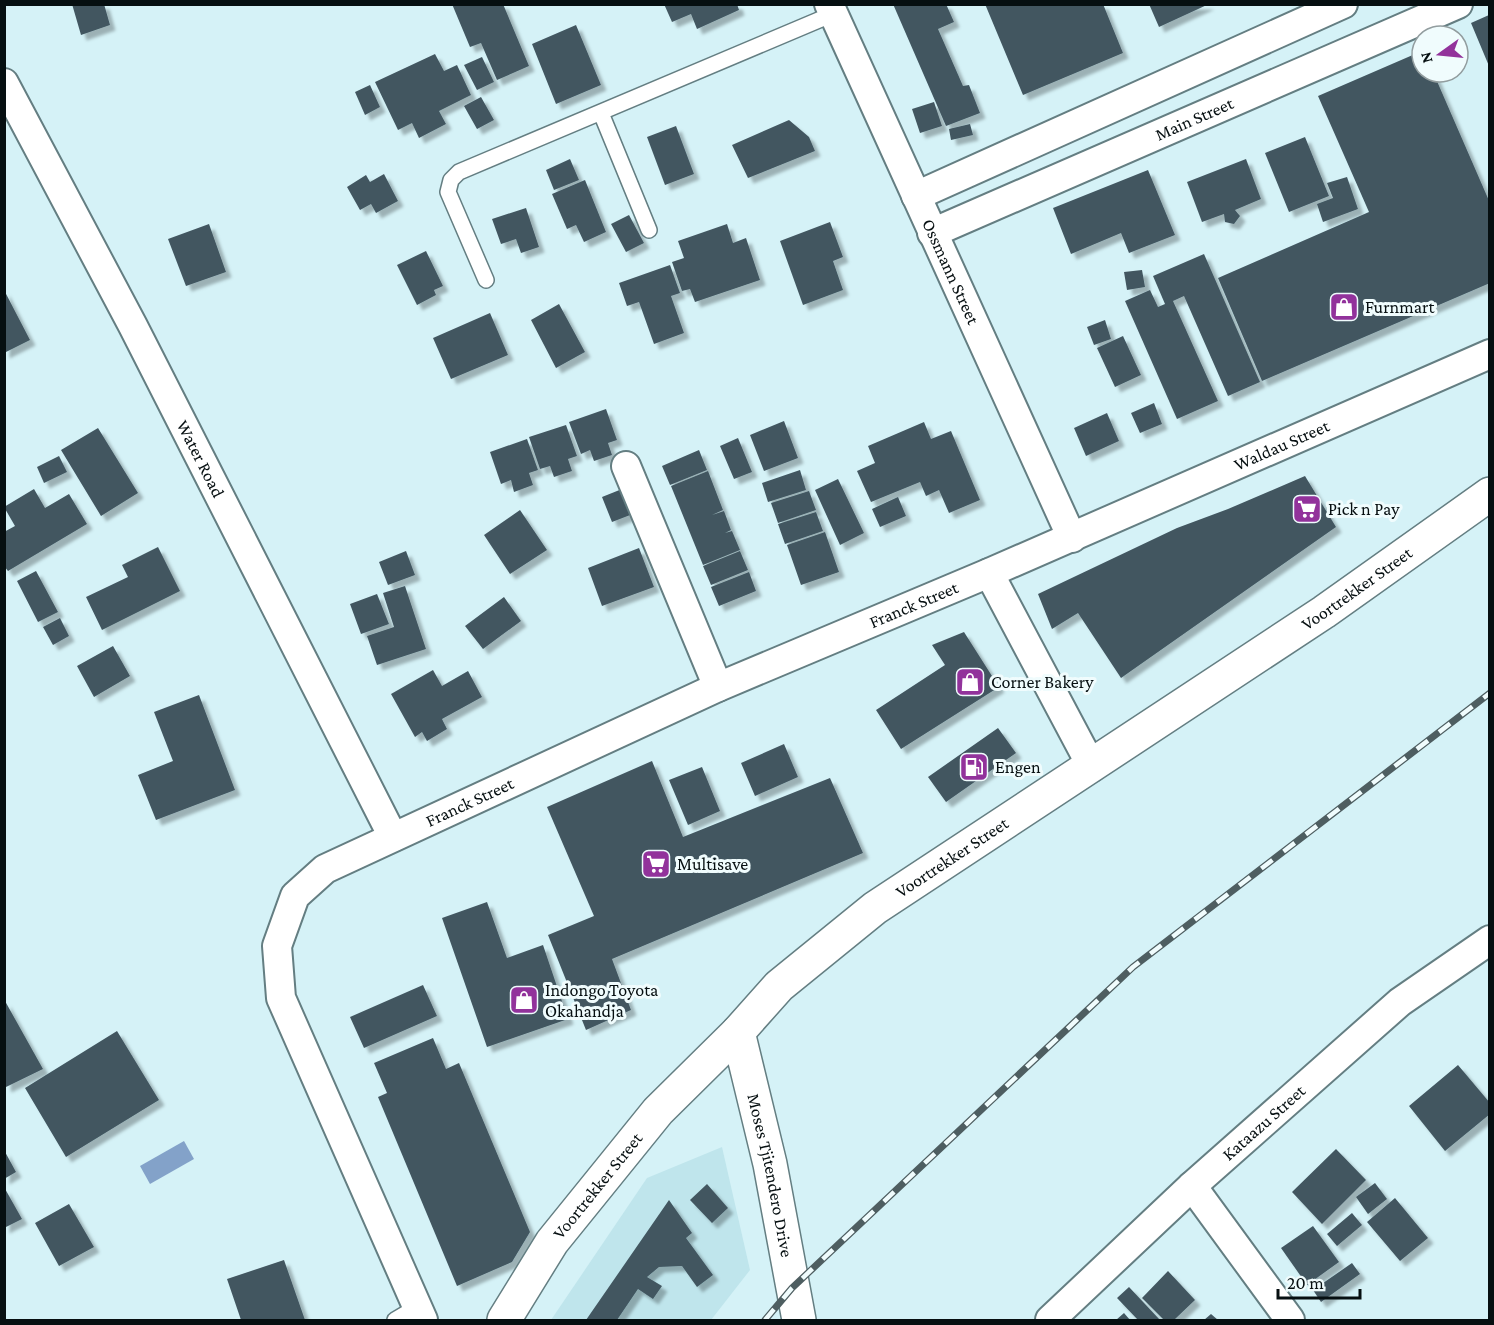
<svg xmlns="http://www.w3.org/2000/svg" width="1494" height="1325" viewBox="0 0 1494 1325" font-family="'Crimson Pro',serif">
<defs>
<filter id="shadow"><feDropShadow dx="5.5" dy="5.5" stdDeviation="1.5" flood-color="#0004"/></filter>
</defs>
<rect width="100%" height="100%" fill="#d5f2f7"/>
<path fill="#bfe5ec" d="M722 1147 750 1270 711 1320H551L647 1178Z"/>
<path fill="#83a2c9" d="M184 1141 194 1159 150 1184 140 1166Z"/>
<path fill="#425761" filter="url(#shadow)" d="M72 4H104L110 25 81 35Z
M452 4H503L529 66 497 80 481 43 470 47Z
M664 4H737L739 10 697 29 691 14 672 22Z
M893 4H946L954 22 938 29 963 86 969 85 980 113 946 126Z
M985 4H1103L1123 53 1023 95Z
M1149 4H1209L1159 27Z
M1489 15V66L1471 23Z
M576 25 601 85 556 104 532 44Z
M1422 51V72H1433L1490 203V283L1262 381 1218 278 1369 212 1318 96Z
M435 54 444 71 457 65 471 95 439 111 446 124 419 138 412 123 398 130 375 82Z
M482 57 494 82 477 90 464 65Z
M370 85 380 107 365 115 355 92Z
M481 97 494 120 477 129 464 106Z
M934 102 942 126 920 133 912 109Z
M789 120 809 137 815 151 748 178 732 145Z
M970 124 973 135 951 140 949 129Z
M676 126 694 174 665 185 647 137Z
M1305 137 1329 196 1289 212 1265 153Z
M570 159 579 180 554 190 546 170Z
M1246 159 1261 199 1235 210 1240 216 1234 224 1225 222 1224 214 1202 222 1187 182Z
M1148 170 1175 235 1129 253 1121 233 1071 254 1053 208Z
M384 174 398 201 376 213 371 204 360 210 347 187 366 175 370 182Z
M1347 177 1358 209 1323 222 1317 204 1333 198 1327 183Z
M585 180 606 232 584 242 576 225 567 229 552 194Z
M526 208 539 247 521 253 516 239 501 244 492 219Z
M629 215 644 243 626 252 611 224Z
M830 222 843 257 833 261 843 290 803 305 780 241Z
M209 224 226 272 186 286 168 239Z
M727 224 733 243 746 238 760 280 695 302 690 289 682 291 672 262 684 258 678 241Z
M426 251 443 286 434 290 436 295 417 305 397 265Z
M1204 254 1260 382 1228 396 1184 296 1173 301 1218 401 1177 419 1125 301 1150 290 1158 307 1165 304 1153 276Z
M670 265 680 293 671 296 684 333 654 344 639 302 627 306 619 283Z
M1142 270 1145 287 1127 290 1124 272Z
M4 290 30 340 4 353Z
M559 304 585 352 556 368 531 320Z
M490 313 508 355 451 379 433 338Z
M1105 320 1111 339 1094 345 1087 327Z
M1123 336 1141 375 1115 387 1097 348Z
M1154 403 1162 424 1140 433 1131 413Z
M606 409 617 440 608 443 612 455 594 461 590 450 581 454 569 422Z
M1107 413 1119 441 1086 456 1074 428Z
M784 421 798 458 764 471 750 435Z
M924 422 931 439 951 431 980 500 949 513 939 490 926 496 920 482 871 502 857 471 875 463 868 446Z
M566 425 577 456 568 459 572 471 554 477 550 466 540 469 529 437Z
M98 428 138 493 101 516 61 450Z
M738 438 752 472 734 479 720 446Z
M527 439 538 470 529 473 533 485 514 492 511 480 501 484 490 452Z
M699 450 707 470 670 485 662 466Z
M59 456 67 472 44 483 37 467Z
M800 470 806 490 768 502 762 483Z
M708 471 723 510 712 515 724 511 731 530 725 533 732 531 740 550 703 565 671 486Z
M1305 476 1336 527 1121 678 1078 613 1052 629 1038 594 1177 528 1228 509Z
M838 479 864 533 840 545 815 490Z
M627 487 638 512 612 522 602 497Z
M34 489 45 508 69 494 87 524 8 571 4 566V532L15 526 4 507Z
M809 491 816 510 778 523 771 503Z
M898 497 906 516 880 527 872 509Z
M520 510 547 550 510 574 484 535Z
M816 512 823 531 785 544 778 524Z
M825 532 839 572 801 585 787 545Z
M158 547 180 591 102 630 86 597 128 577 122 565Z
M639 548 654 587 602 606 588 568Z
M406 551 415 575 388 585 379 562Z
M740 551 748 570 711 585 703 566Z
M36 571 58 612 38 622 17 581Z
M749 572 756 591 719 606 711 587Z
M405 586 426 649 377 665 367 636 394 627 383 593Z
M377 594 389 624 361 634 350 604Z
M504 597 521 621 483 649 465 626Z
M60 618 69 636 53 645 43 627Z
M964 632 999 687 901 749 876 710 945 665 932 645Z
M113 646 130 676 94 697 77 666Z
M433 670 442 686 468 671 482 697 442 719 447 729 427 741 422 732 415 737 391 694Z
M199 695 235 790 156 820 138 775 173 761 154 712Z
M998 728 1016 753 946 802 928 777Z
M784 744 798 777 755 796 741 763Z
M652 761 683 837 830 778 863 853 612 959 631 1010 586 1030 548 935 594 916 547 807Z
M702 767 720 811 688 825 669 780Z
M487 902 507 958 543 945 568 1019 487 1047 442 918Z
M423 985 437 1016 364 1048 350 1017Z
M5 1001 43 1069 6 1087 5 1084Z
M117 1031 159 1100 66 1157 25 1088Z
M433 1038 446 1069 459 1063 530 1232 512 1262 457 1286 378 1097 387 1093 374 1063Z
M1458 1065 1490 1103V1114L1445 1151 1409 1106Z
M1336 1149 1366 1180 1322 1224 1292 1192Z
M4 1150 16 1172 4 1179Z
M1375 1183 1387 1199 1368 1214 1356 1197Z
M707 1184 728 1208 712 1223 690 1200Z
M4 1187 22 1219 4 1228Z
M1395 1198 1428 1238 1400 1261 1367 1222Z
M669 1200 692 1233 686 1238 713 1275 697 1287 682 1266 659 1267 647 1277 662 1286 653 1299 638 1289 617 1320H586Z
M69 1204 94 1247 59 1266 35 1223Z
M1352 1213 1362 1225 1337 1246 1327 1234Z
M1313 1226 1339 1262 1307 1285 1281 1248Z
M284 1260 305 1320H241L227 1279Z
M1352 1263 1360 1274 1321 1302 1313 1290Z
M1168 1271 1195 1300 1174 1320H1164L1142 1298Z
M1129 1287 1160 1320H1138L1117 1298Z
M1124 1313 1130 1320H1116Z
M1211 1314 1218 1320H1204Z"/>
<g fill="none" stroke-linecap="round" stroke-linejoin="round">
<g stroke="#647e82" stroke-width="18">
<path id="service" d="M601 113 649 230
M486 280 448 192 451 180 459 172 833 14
M395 1320 417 1307"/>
</g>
<g stroke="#647e82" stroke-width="32">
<g id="minor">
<path id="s1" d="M829 4 1072 538"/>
<path id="s2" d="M4 83 133 326 393 837"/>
<path d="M916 196 1343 4"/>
<path id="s3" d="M932 233 1458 4"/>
<path d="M626 466 718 687"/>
<path d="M989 573 1092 767"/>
<path d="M1192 1186 1290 1320"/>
<path id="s4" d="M423 1320 281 998 277 946 295 896 325 869 718 687 989 573 1490 354"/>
<path id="s5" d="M1050 1320 1192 1186 1400 1002 1490 940"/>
</g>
</g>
<g stroke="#647e82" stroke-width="36">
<g id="secondary">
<path id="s6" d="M738 1032 770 1164 799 1320"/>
<path id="s7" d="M504 1320 552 1242 658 1111 738 1032 779 986 875 908 1324 612 1490 494"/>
</g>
</g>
<use href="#service" stroke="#fff" stroke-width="15"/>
<use href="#minor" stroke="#fff" stroke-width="28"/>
<use href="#secondary" stroke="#fff" stroke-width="33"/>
<g stroke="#4e5e61" stroke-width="7">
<path id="rail" d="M765 1320 792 1288 1133 967 1490 693"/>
</g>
<use href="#rail" stroke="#f0fcfd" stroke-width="4.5" stroke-dasharray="14" stroke-linecap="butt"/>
</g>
<defs>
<g id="shop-square" transform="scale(1.5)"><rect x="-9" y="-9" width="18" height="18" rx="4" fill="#92329b" stroke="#f0fcfd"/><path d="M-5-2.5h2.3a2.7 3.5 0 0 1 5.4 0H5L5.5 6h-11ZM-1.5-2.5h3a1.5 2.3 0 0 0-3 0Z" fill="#fff"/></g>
<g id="supermarket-square" transform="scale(1.5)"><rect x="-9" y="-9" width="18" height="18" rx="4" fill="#92329b" stroke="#f0fcfd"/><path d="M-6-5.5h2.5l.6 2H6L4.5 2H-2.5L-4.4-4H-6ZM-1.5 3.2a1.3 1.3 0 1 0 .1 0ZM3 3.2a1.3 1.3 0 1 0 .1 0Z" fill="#fff"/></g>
<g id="fuel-square" transform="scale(1.5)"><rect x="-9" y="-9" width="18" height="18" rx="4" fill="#92329b" stroke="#f0fcfd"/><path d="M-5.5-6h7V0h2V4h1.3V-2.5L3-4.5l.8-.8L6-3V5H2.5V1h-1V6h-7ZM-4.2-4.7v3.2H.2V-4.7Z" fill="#fff"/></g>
</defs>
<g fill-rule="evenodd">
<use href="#shop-square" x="1344" y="307"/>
<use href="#supermarket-square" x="1307" y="509"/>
<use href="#shop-square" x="970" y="682"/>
<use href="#fuel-square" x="974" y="767"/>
<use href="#supermarket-square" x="656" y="864"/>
<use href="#shop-square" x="524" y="1000"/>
</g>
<g text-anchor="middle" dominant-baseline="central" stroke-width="6" stroke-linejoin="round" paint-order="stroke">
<g font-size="18" fill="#060f11" stroke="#f0fcfd">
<text stroke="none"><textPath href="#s3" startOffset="286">Main Street</textPath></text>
<text stroke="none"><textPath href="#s1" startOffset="294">Ossmann Street</textPath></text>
<text stroke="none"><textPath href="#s4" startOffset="1544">Waldau Street</textPath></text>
<text stroke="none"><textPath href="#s2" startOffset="424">Water Road</textPath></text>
<text stroke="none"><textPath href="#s7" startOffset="1136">Voortrekker Street</textPath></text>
<text stroke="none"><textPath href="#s4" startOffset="1143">Franck Street</textPath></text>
<text stroke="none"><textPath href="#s4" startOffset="657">Franck Street</textPath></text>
<text stroke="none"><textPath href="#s7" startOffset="650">Voortrekker Street</textPath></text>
<text stroke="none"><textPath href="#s5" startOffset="291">Kataazu Street</textPath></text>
<text stroke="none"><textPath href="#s6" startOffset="147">Moses Tjitendero Drive</textPath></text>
<text stroke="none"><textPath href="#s7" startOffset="164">Voortrekker Street</textPath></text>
</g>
<g font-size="18" fill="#060f11" stroke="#f0fcfd" text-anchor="start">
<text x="1365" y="307">Furnmart</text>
<text x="1328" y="509">Pick n Pay</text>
<text x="991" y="682">Corner Bakery</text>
<text x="995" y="767">Engen</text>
<text x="677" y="864">Multisave</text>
<text x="545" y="990">Indongo Toyota<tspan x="545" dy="21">Okahandja</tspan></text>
</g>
</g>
<rect width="1494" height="1325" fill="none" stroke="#060f11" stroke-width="12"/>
<g transform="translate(1440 54) rotate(255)"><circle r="28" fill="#f0fcfd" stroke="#929d9f" stroke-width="1.5"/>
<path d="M0-4.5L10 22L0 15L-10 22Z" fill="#92329b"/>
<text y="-9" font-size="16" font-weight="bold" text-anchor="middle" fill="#060f11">N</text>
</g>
<path d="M1278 1289v9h82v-9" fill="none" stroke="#060f11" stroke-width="3"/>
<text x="1287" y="1289" font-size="18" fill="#060f11" stroke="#f0fcfd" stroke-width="4.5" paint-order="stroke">20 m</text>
</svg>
